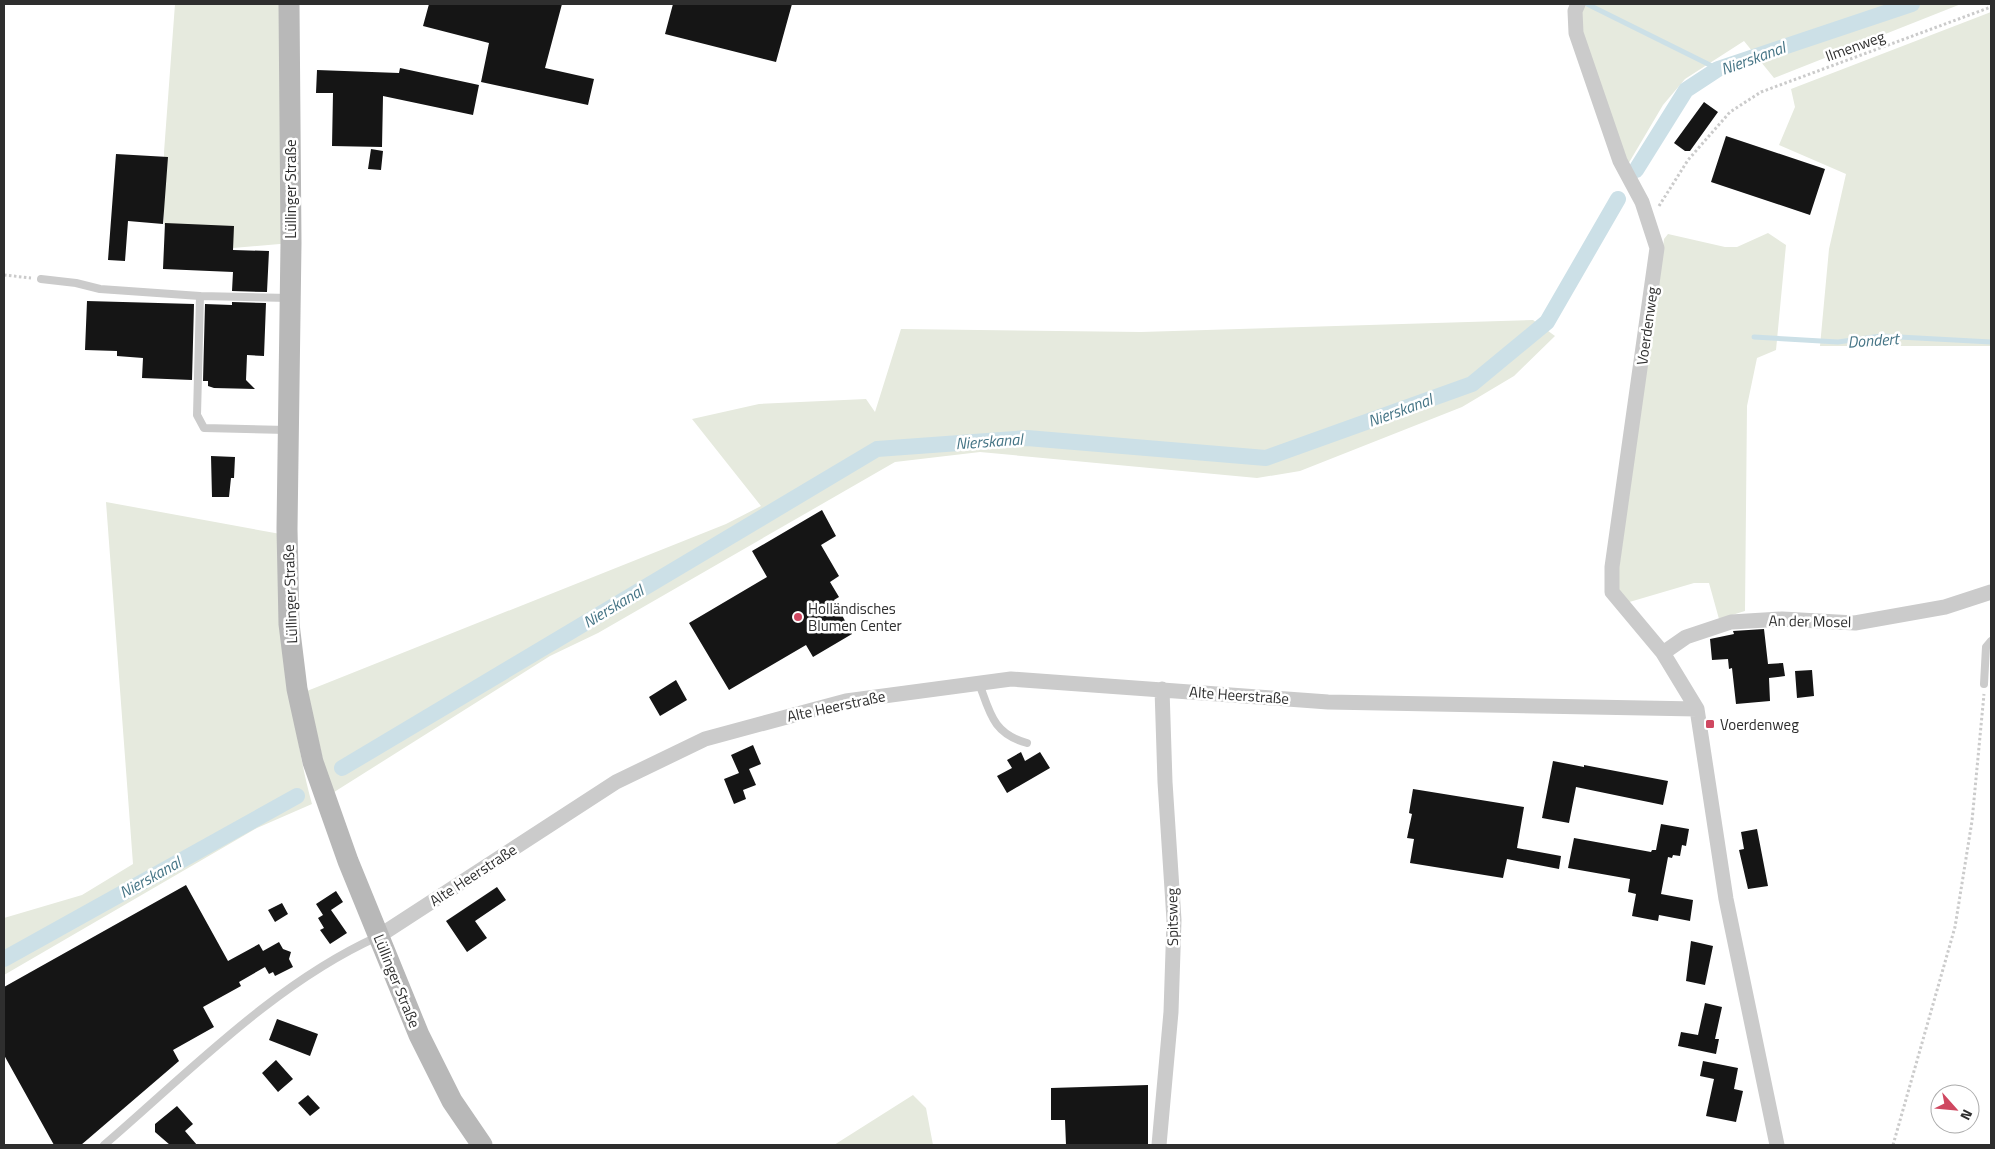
<svg xmlns="http://www.w3.org/2000/svg" width="1995" height="1149" viewBox="0 0 1995 1149" font-family="'Titillium Web',sans-serif">
<rect width="100%" height="100%" fill="#fff"/>
<path fill="#e6eade" d="M175 4H290L291 243 233 248 232 227 164 225V152Z
M1580 4H1961L1774 78 1744 41 1685 79 1663 105 1627 166 1575 18Z
M1991 12V346H1820L1829 249 1846 174 1779 145 1795 107 1791 89Z
M1768 233 1786 245 1776 350 1757 358 1747 406 1745 611 1719 619 1709 583H1694L1626 603 1616 589 1664 239 1668 234 1725 247H1737Z
M1533 320 1555 336 1514 376 1462 407 1300 471 1257 478 980 452 895 462 598 633 550 656 331 794 307 691 726 524 761 506 692 419 759 404 866 399 875 412 901 329 1141 332Z
M106 502 286 535C289 626 287 715 312 804L257 828 4 975V918L82 895 133 864Z
M913 1095 926 1108 933 1145H834Z"/>
<g fill="none" stroke-linecap="round" stroke-linejoin="round">
<path stroke="#cce0e7" stroke-width="5" d="M1587 4 1718 69
M1754 337 1838 342 1881 336 1991 342"/>
<path stroke="#cce0e7" stroke-width="16" d="M1636 170 1686 90 1718 69 1912 4
M342 768 877 449 1027 438 1266 458 1472 384 1547 322 1618 199
M4 959 297 796"/>
</g>
<path fill="#151515" d="M429 4H562L545 68 594 79 588 105 481 82 489 43 423 26Z
M673 4H792L776 62 665 34Z
M400 68 479 85 473 115 383 96 382 147 332 146 333 93H316L317 70 399 73Z
M1704 102 1718 112 1690 151H1685L1674 143Z
M1726 136 1825 169 1810 215 1711 182Z
M371 149 383 151 381 170 368 169Z
M116 154 168 157 163 224 128 221 125 261 108 260Z
M165 223 234 226 233 250 269 251 267 292 232 291 233 272 163 269Z
M87 301 194 304 192 380 142 378 143 358 117 356V351L85 350Z
M232 302 266 303 264 356 247 355 246 380 255 389 214 388 208 386V381H203L205 304 232 305Z
M211 456 235 457 234 478H231L229 497H212Z
M822 510 836 536 821 545 839 576 830 582 839 597 834 600 852 634 813 657 806 645 729 690 689 623 767 577 752 551Z
M1764 629 1768 664 1783 663 1785 676 1769 678 1770 701 1736 704 1732 668 1729 669 1728 659 1712 660 1710 639 1734 634 1733 631Z
M1812 670 1814 696 1797 698 1795 671Z
M676 680 687 700 660 716 649 697Z
M753 745 761 764 749 769 756 785 743 790 746 799 734 804 724 779 739 773 731 755Z
M1021 752 1025 761 1040 752 1050 768 1007 793 997 776 1012 768 1007 760Z
M1553 761 1584 767V765L1668 781 1663 805 1576 787 1569 823 1542 818Z
M1413 789 1524 807 1517 848 1561 856 1559 869 1507 859 1503 878 1410 863 1414 839 1407 838 1412 814 1409 813Z
M1661 824 1689 829 1686 846 1682 845 1680 856 1673 855 1672 858 1668 857 1661 894 1693 900 1690 921 1659 915 1658 921 1632 916 1636 894 1628 892 1630 879 1568 868 1574 838 1651 852 1652 850H1656Z
M1757 829 1768 886 1748 889 1739 850 1744 849 1741 832Z
M186 885 228 961 259 944 263 951 279 942 283 949 291 952 289 959 293 967 275 976 273 972 269 974 265 967 239 982 241 986 203 1007 214 1027 173 1050 179 1061 81 1145H54L4 1055V987Z
M497 887 506 900 475 921 487 938 467 952 446 921Z
M336 891 343 902 331 910 347 933 330 944 320 930 324 928 318 918 323 915 316 904Z
M282 903 288 914 275 922 268 910Z
M1691 941 1713 946 1705 985 1686 981Z
M1705 1003 1722 1007 1715 1039H1719L1716 1054 1678 1046 1681 1032 1698 1035Z
M277 1019 318 1034 310 1056 269 1040Z
M276 1060 293 1079 278 1092 262 1073Z
M1703 1061 1738 1068 1734 1089 1743 1091 1736 1122 1706 1116 1714 1079 1700 1076Z
M1148 1085V1145H1066L1065 1120H1051V1088Z
M308 1095 320 1108 310 1116 298 1103Z
M177 1106 193 1124 185 1131 197 1145H170L155 1132V1124Z"/>
<g fill="none" stroke-linecap="round" stroke-linejoin="round">
<path stroke="#cbcbcb" stroke-width="3" stroke-dasharray="2.5 2.5" stroke-linecap="butt" d="M1659 206 1688 160 1730 112 1761 92 1991 7
M4 275 31 278
M1893 1145 1955 927 1972 821 1984 694"/>
<path stroke="#cbcbcb" stroke-width="8" d="M41 279 76 283 100 289 200 296
M287 430 204 428 197 415 200 296 289 298
M979 683C990 713 993 734 1027 743
M1984 684 1986 647 1991 641
M104 1145C188 1073 275 983 377 937"/>
<path stroke="#cbcbcb" stroke-width="15" d="M1578 4 1575 11 1576 33 1620 161 1642 202 1657 248 1612 567V592L1663 653 1697 709 1726 899 1777 1145
M1663 653 1686 637 1731 622 1782 619 1855 623 1945 607 1991 592
M379 936 616 782 705 739 846 701 1011 679 1328 702 1697 709
M1159 1145 1171 1012 1174 920 1165 782 1162 689"/>
<path stroke="#b8b8b8" stroke-width="21" d="M289 4 291 243 287 529 289 624 297 689 313 762 348 861 419 1035 452 1101 482 1145"/>
</g>
<g fill="#cf4760" stroke="#fff" stroke-width="2">
<circle cx="798" cy="617" r="5"/>
<rect x="1705" y="719" width="10" height="10" rx="2.5"/>
</g>
<g text-anchor="middle" dominant-baseline="central" stroke-width="5" stroke-linejoin="round" paint-order="stroke">
<g font-size="15" fill="#2e2e2e" stroke="#fff">
<text transform="translate(1855 46) rotate(-20)">Ilmenweg</text>
<text transform="translate(290 189) rotate(-90)">Lüllinger Straße</text>
<text transform="translate(1647 326) rotate(-82)">Voerdenweg</text>
<text transform="translate(290 594) rotate(-92)">Lüllinger Straße</text>
<text transform="translate(1810 621) rotate(1)">An der Mosel</text>
<text transform="translate(1239 695) rotate(4)">Alte Heerstraße</text>
<text transform="translate(836 706) rotate(-12)">Alte Heerstraße</text>
<text transform="translate(473 875) rotate(-33)">Alte Heerstraße</text>
<text transform="translate(1172 917) rotate(-91)">Spitsweg</text>
<text transform="translate(397 981) rotate(68)">Lüllinger Straße</text>
</g>
<g font-size="15" fill="#2e2e2e" stroke="#fff" text-anchor="start">
<text x="808" y="608">Holländisches<tspan x="808" dy="17">Blumen Center</tspan></text>
<text x="1720" y="724">Voerdenweg</text>
</g>
<g font-size="16" font-style="italic" fill="#467586" stroke="#fff">
<text transform="translate(1753 58) rotate(-20)">Nierskanal</text>
<text transform="translate(1873 340) rotate(-4)">Dondert</text>
<text transform="translate(1400 410) rotate(-20)">Nierskanal</text>
<text transform="translate(989 441) rotate(-4)">Nierskanal</text>
<text transform="translate(613 606) rotate(-31)">Nierskanal</text>
<text transform="translate(150 877) rotate(-29)">Nierskanal</text>
</g>
</g>
<rect width="1995" height="1149" fill="none" stroke="#2e2e2e" stroke-width="10"/>
<g transform="translate(1955 1109) rotate(117)"><circle r="24" fill="#ffffff" stroke="#ababab"/>
<path d="M0-4L9 19L0 12L-9 19Z" fill="#cf4760"/>
<text y="-8" font-size="14" font-weight="bold" text-anchor="middle" fill="#2e2e2e">N</text>
</g>
</svg>
